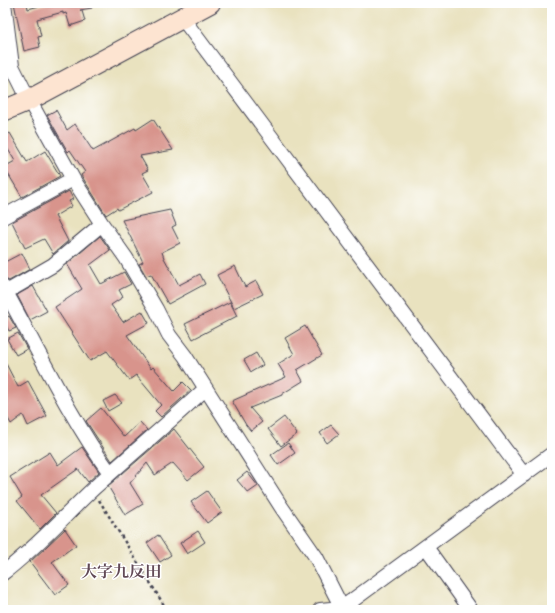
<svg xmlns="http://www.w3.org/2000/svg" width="555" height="613" viewBox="0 0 555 613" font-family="Alegreya,'Noto Serif JP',serif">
<rect width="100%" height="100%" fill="#fff"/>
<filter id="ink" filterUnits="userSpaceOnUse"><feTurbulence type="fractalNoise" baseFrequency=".025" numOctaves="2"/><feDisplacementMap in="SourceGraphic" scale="8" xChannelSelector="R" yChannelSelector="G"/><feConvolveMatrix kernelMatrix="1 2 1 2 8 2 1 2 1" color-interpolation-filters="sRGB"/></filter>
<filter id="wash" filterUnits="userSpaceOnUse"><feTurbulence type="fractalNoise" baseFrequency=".012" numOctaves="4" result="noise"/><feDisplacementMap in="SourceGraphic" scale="16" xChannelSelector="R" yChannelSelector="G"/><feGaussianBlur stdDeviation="0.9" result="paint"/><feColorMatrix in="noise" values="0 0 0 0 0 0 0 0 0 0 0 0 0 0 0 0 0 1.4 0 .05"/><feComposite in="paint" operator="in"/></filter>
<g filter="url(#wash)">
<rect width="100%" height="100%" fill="#e9e2bf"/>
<g id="blocks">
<path fill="#d8948c" d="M14 3H27L28 9 50 3H91L92 8 80 10 82 11 85 21 70 26 66 13 63 14V12L37 19 41 36 38 37 40 47 24 51Z
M56 110 67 130 75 124 93 151 135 128 136 130 153 119 173 150 140 156 148 170 142 173 153 192 118 210 117 208 106 215 81 175 85 172 70 150 68 152 47 115Z
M10 133 27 162 45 151 60 176 22 197 4 167 15 161 3 141V137Z
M69 191 73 199 69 201 72 206 55 216 68 241 53 254 44 239 25 248 12 222Z
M170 210 176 225 172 227 180 243 162 252 164 258 179 285 200 274 205 284 168 304 151 274 146 276 139 264 143 262 122 220Z
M100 236 110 250 90 265 101 284 124 272 131 284 119 290 123 297 111 305 123 322 142 311 149 323 127 335 151 369 153 367 174 391 183 382 191 390 161 417 155 411 161 405 136 375 129 380 107 351 90 361 55 307 82 289 67 264Z
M22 253 30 269 9 281 5 279 3 275V263Z
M235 266 245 287 256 281 263 294 234 308 217 275Z
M33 286 47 311 30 320 17 295Z
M230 302 237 316 193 339 185 324Z
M9 316 16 328 9 331 3 319Z
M305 326 322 355 297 370 303 381 282 394V395L250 408 262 422 251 431 246 425 232 401 286 377 278 364 294 354 285 338Z
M18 333 27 349 16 355 7 339Z
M256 353 263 365 251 372 244 360Z
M3 358 18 387 28 381 47 416 28 426 23 415 11 424 3 409Z
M115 395 122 403 108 411 103 401Z
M101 408 124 437 140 422 147 430 112 461 86 421Z
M284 417 297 434 281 446 268 429Z
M331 425 339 434 327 443 320 433Z
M174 429 204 467 188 480 173 463 155 475 147 463 130 483 143 504 125 515 108 486Z
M288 443 295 453 278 465 271 455Z
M82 447 99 472 88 482 78 469 41 495 56 513 40 529 17 501 22 497 10 477 50 452 58 465Z
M247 472 258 486 248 493 237 480Z
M207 491 222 512 207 523 191 502Z
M65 529 76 545 52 562 69 585 55 595 30 562Z
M198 531 205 542 187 554 180 543Z
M158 535 171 555 160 562 147 543Z"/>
</g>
</g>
<g filter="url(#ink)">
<use href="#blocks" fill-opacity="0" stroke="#403f4f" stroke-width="1"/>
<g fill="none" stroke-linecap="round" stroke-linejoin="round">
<g stroke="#403f4f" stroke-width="16">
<path id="street" d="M4 3 12 66 29 100 73 179 102 224 126 258 156 309 169 335 185 356 282 508 316 557 342 608
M183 19 524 475
M3 217 73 179
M3 287C38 349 68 415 110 473
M3 294 53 265 102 224
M426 547 471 610
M3 573C36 548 64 516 94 488 131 454 169 423 205 389
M320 610 342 608 552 454"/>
</g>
<g stroke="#403f4f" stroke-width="22">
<path id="secondary" d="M3 111 29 100 210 3"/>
</g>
<path stroke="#403f4f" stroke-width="2.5" stroke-dasharray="3 3" stroke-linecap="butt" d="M99 500 167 610"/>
<use href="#street" stroke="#fff" stroke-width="14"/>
<use href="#secondary" stroke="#fde4d1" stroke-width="20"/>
</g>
</g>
<g text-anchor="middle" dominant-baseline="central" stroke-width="3" stroke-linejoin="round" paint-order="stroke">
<g font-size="16" font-weight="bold" fill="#624a57" stroke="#fff">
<text x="121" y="572">大字九反田</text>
</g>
</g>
<rect width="555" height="613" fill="none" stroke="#fff" stroke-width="16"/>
</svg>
